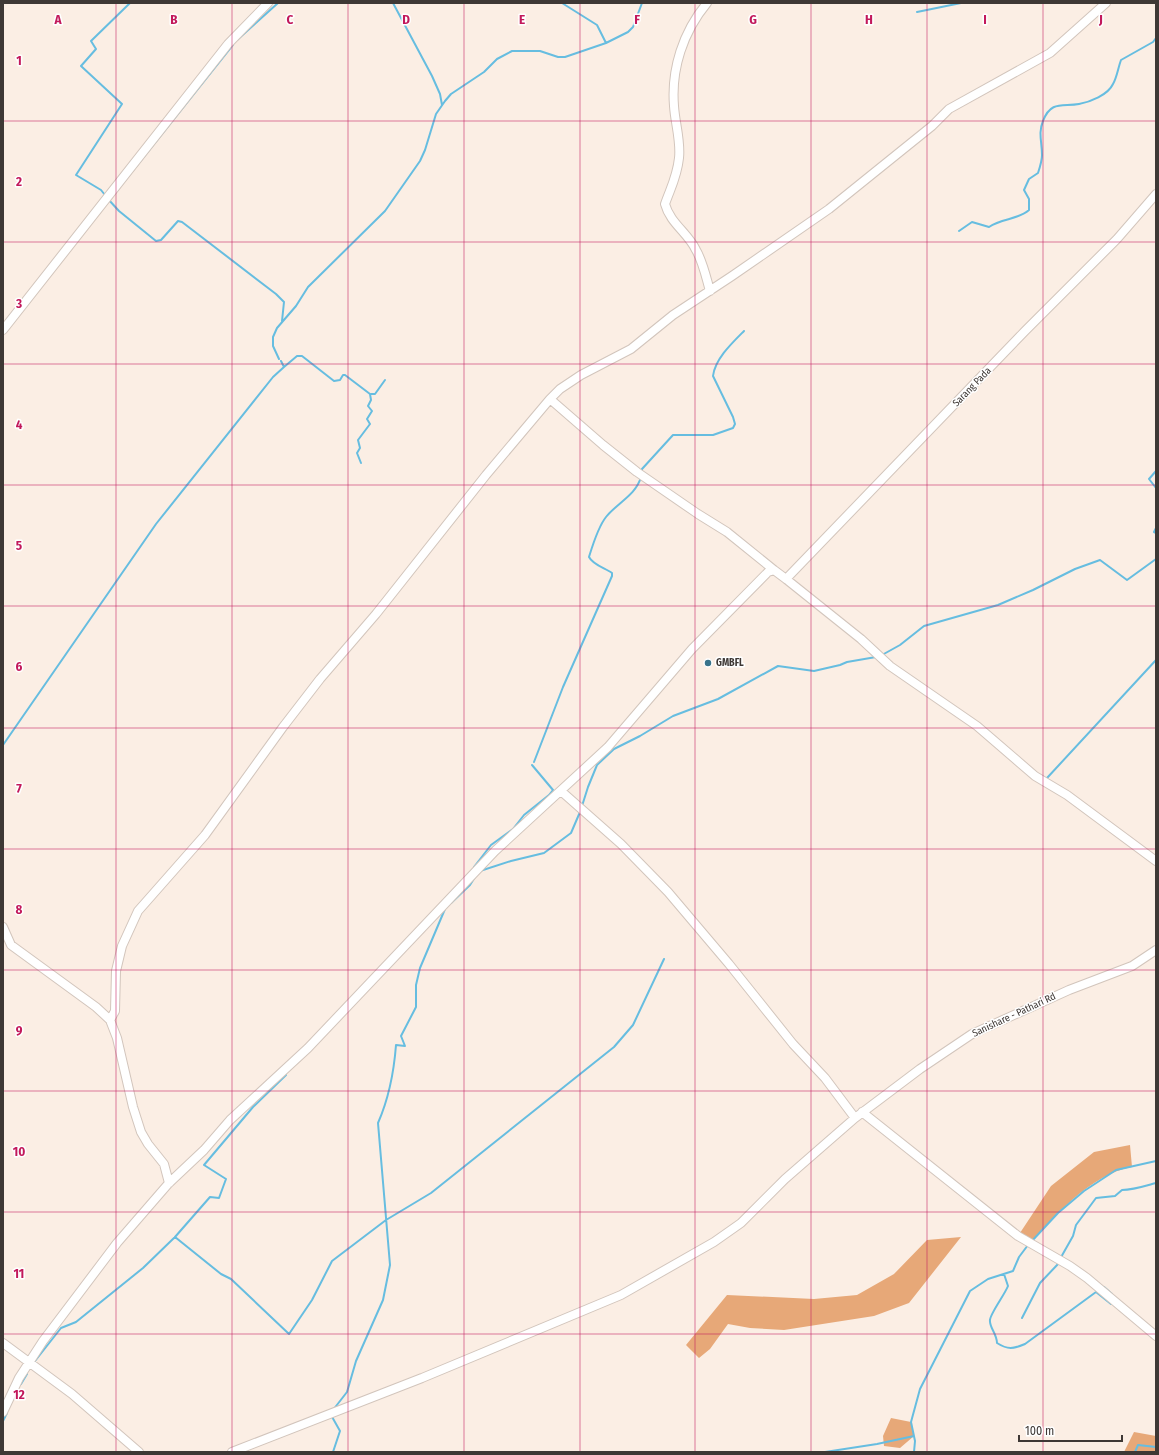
<svg xmlns="http://www.w3.org/2000/svg" width="1159" height="1455" viewBox="0 0 1159 1455" font-family="'Fira Sans Condensed',sans-serif">
<rect width="100%" height="100%" fill="#fbeee4"/>
<path fill="#e7a878" d="M1130 1145 1132 1167C1090 1175 1058 1213 1030 1243L1018 1236 1051 1186 1094 1152Z
M961 1237 909 1303 874 1316 784 1330 750 1328 728 1324 710 1349 699 1358 686 1345 727 1295 814 1299 857 1295 894 1274 927 1240Z
M891 1418 911 1422 914 1436 900 1448 884 1446 883 1436Z
M1134 1432 1156 1436V1452H1124Z"/>
<g fill="none" stroke-linecap="round" stroke-linejoin="round">
<path stroke="#66bde0" stroke-width="2" d="M393 3 432 76 440 94 442 105
M562 3 597 25 606 43
M917 12 961 3
M237 40 278 3
M115 193 233 45
M105 195 101 190 76 175 122 104 81 66 96 49 91 41 130 3
M108 199 119 211 156 241 161 240 178 221 182 222 276 294 284 302 282 321
M959 231 972 222 989 227C1002 218 1018 220 1029 210V199L1024 190 1029 179 1038 173C1040 167 1042 160 1042 155 1042 142 1038 133 1043 121 1051 100 1063 107 1079 104 1090 102 1108 95 1113 84 1117 77 1118 68 1121 60L1153 42 1156 38
M279 359 273 346V337L277 328 296 306 308 287 385 211 420 161 425 150 436 114 445 101 451 94 484 72 497 59 512 51H540L558 57H565L606 43 628 32 633 27 642 3
M284 367 297 356H302L334 381 340 380 343 375H345L370 394 371 400 368 406 372 411 367 419 370 424 358 440 360 448 357 453 361 463
M371 394H375L385 380
M1156 471 1149 479 1156 488
M642 472V469L673 435H713L733 428 735 424 733 417 713 376C715 359 732 343 744 331
M1156 528 1154 532 1156 533
M882 655 900 645 924 626 998 605 1033 590 1075 569 1100 560 1127 580 1156 559
M3 745 156 524 273 377 284 367 281 361
M534 762 563 687 612 576V573C605 568 593 565 589 557 593 544 598 527 606 517 617 503 636 495 641 477
M1047 778 1156 660
M582 806 588 787 597 765 614 749 640 736 673 716 718 699 778 666 814 671 840 665 847 662 876 657
M474 867 491 845 513 829 524 815 549 795 553 790 532 765
M480 871 511 861 544 853 571 833 580 812
M451 903 470 885 475 877
M175 1237 221 1274 231 1279 289 1334 312 1300 332 1261 386 1220 431 1193 614 1047 633 1025 664 959
M1031 1242 1058 1213 1084 1191 1116 1170 1156 1161
M1060 1259 1073 1236 1076 1225 1096 1198 1115 1196 1122 1190C1133 1190 1145 1186 1156 1183
M1004 1274 1008 1286C1005 1294 990 1314 990 1320 989 1327 997 1334 997 1343 1008 1350 1013 1349 1025 1344L1096 1292 1111 1304
M1102 1288 1104 1287 1112 1294
M1022 1318 1040 1283 1059 1263
M35 1361 61 1328 76 1322 143 1268 175 1237 210 1197 219 1198 226 1179 204 1165 253 1107 286 1075
M21 1384 27 1374
M333 1410 347 1392 356 1361 383 1300 390 1265 378 1123C389 1098 394 1071 396 1045L405 1046 401 1036 416 1007V985L420 968 445 909
M331 1415 340 1431 333 1452
M3 1421 7 1413
M825 1452 877 1444 914 1436
M914 1452 915 1441 911 1422 920 1389 970 1291 988 1279 1013 1271 1019 1257 1028 1245
M1135 1452 1138 1445 1156 1447"/>
<g stroke="#d2c5bc" stroke-width="10">
<path id="minor" d="M707 3C683 32 671 69 674 106 675 123 681 141 679 158 677 177 671 187 665 204 670 223 688 233 696 250 703 262 706 277 710 291
M3 330 228 44 268 3
M550 399 603 445 637 472 698 514 727 532 774 570
M786 579 1025 331 1117 239 1156 194
M561 791 621 844 668 892 729 964 793 1044 825 1078 855 1118
M3 927 11 945 96 1007 110 1020 117 1038 133 1107 141 1132 148 1144 164 1164 169 1183
M110 1020 115 1011 116 971 122 946 138 911 205 835 283 727 320 679 376 614 486 475 550 399 560 389 581 375 631 349 673 315 732 276 829 209 932 126 949 109 1050 53 1106 3
M862 1112 1018 1236 1070 1266 1087 1278 1156 1336
M3 1343 72 1394 139 1452
M3 1412 19 1378 43 1341 117 1243 169 1183 204 1150 230 1120 308 1048 495 851 608 747 692 649 768 572 774 570 786 579 861 639 890 666 977 726 1035 776 1067 795 1156 861
M232 1452 422 1378 621 1295 714 1242 741 1223 785 1179 855 1118 920 1069 972 1034 1069 990 1132 966 1156 950"/>
</g>
<use href="#minor" stroke="#fff" stroke-width="8"/>
</g>
<path fill="none" stroke="#c2185b" stroke-width="1" stroke-opacity="0.55" d="M116 3V1452M232 3V1452M348 3V1452M464 3V1452M580 3V1452M695 3V1452M811 3V1452M927 3V1452M1043 3V1452M3 121H1156M3 242H1156M3 364H1156M3 485H1156M3 606H1156M3 728H1156M3 849H1156M3 970H1156M3 1091H1156M3 1212H1156M3 1334H1156"/>
<circle fill="#38738b" stroke="#fff" stroke-width="1.5" cx="708" cy="663" r="4"/>
<g text-anchor="middle" dominant-baseline="central" stroke-width="3" stroke-linejoin="round" paint-order="stroke">
<g font-size="10" fill="#3e3835" stroke="#fff">
<text transform="translate(972 387) rotate(-46)">Sarang Pada</text>
<text transform="translate(1014 1015) rotate(-25)">Sanishare - Pathari Rd</text>
</g>
<g font-size="10" font-weight="bold" fill="#3e3835" stroke="#fff" text-anchor="start">
<text x="716" y="663">GMBFL</text>
</g>
</g>
<g font-size="13" text-anchor="middle" font-weight="bold" fill="#c2185b" stroke="#fff" stroke-width="3" stroke-linejoin="round" paint-order="stroke">
<text x="58" y="24">A</text>
<text x="174" y="24">B</text>
<text x="290" y="24">C</text>
<text x="406" y="24">D</text>
<text x="522" y="24">E</text>
<text x="637" y="24">F</text>
<text x="753" y="24">G</text>
<text x="869" y="24">H</text>
<text x="985" y="24">I</text>
<text x="1101" y="24">J</text>
<text x="19" y="65">1</text>
<text x="19" y="186">2</text>
<text x="19" y="308">3</text>
<text x="19" y="429">4</text>
<text x="19" y="550">5</text>
<text x="19" y="671">6</text>
<text x="19" y="793">7</text>
<text x="19" y="914">8</text>
<text x="19" y="1035">9</text>
<text x="19" y="1156">10</text>
<text x="19" y="1278">11</text>
<text x="19" y="1399">12</text>
</g>
<rect width="1159" height="1455" fill="none" stroke="#3e3835" stroke-width="8"/>
<path d="M1019 1435v6h103v-6" fill="none" stroke="#3e3835" stroke-width="2"/>
<text x="1025" y="1435" font-size="12" fill="#3e3835" stroke="#ffffff" stroke-width="3" paint-order="stroke">100 m</text>
</svg>
